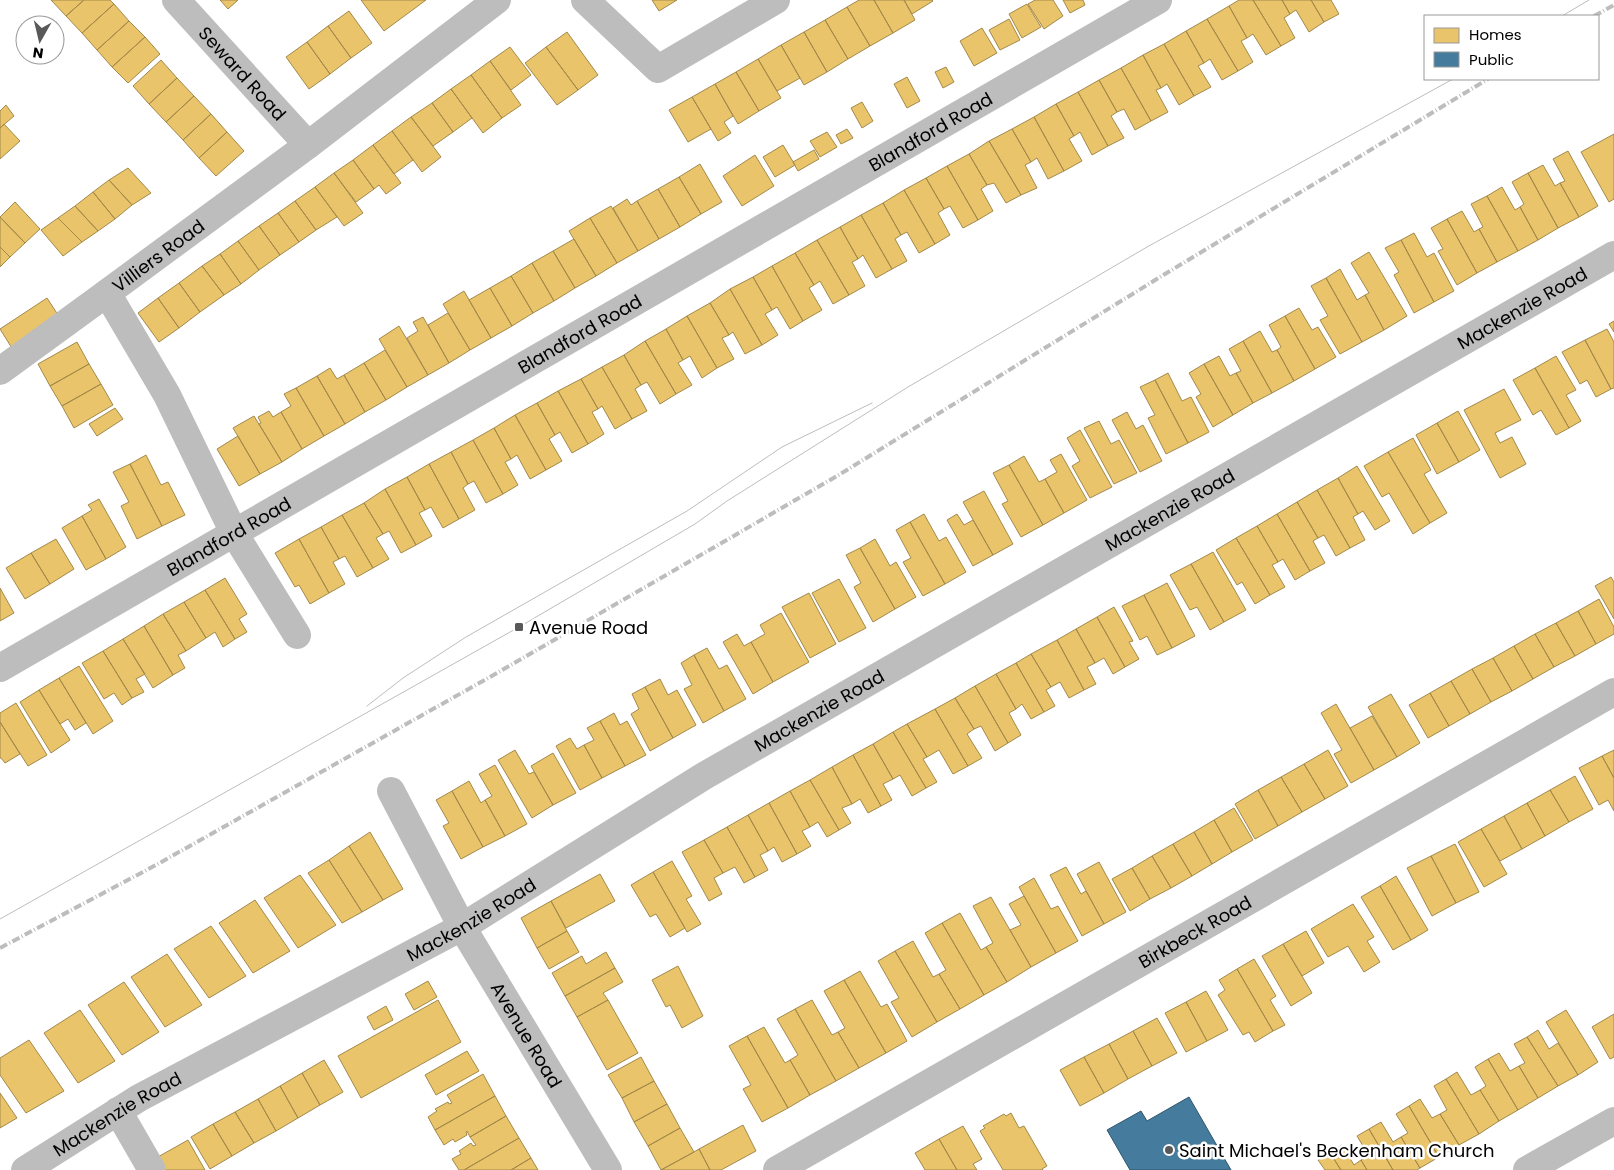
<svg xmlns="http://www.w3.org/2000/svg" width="1614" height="1170" viewBox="0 0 1614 1170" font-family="Poppins,sans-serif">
<rect width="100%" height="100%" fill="#fff"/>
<path fill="#e9c46a" stroke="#a3894a" d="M51 0H84L66 16Z
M84 0H110L114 4 82 33 66 16Z
M220 0H238L228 9Z
M361 0H426L384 31Z
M652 0H677L659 11Z
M859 0H874L893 33 870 46 847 7Z
M874 0H904L915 20 893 33Z
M904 0H932L933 1 912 14Z
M1035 0H1053L1063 16 1044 29 1028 4Z
M1063 0H1083L1085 5 1070 13Z
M1239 0H1253L1281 46 1266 55 1253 34 1247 38 1229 6Z
M1253 0H1282L1290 14 1284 18 1295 38 1281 46Z
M1282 0H1311L1324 22 1309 32 1296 10 1290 14Z
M1311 0H1331L1339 14 1324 22Z
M114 4 129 21 97 50 82 33Z
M1027 4 1041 27 1022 38 1009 14Z
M1229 6 1247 38 1241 41 1253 62 1238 71 1207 19Z
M847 7 870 46 848 59 825 20Z
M349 11 372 43 351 58 328 26Z
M1009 19 1020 40 1000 50 989 30Z
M1207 19 1238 71 1222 80 1210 59 1204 63 1186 31Z
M825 20 848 59 827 72 804 32Z
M129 21 145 37 112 67 97 50Z
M328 26 351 58 330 74 307 42Z
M982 28 997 53 974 66 960 41Z
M1186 31 1204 63 1198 66 1211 87 1194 96 1164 44Z
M567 32 598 75 578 90 546 47Z
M804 32 827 72 804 85 781 45Z
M145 37 160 54 128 83 112 67Z
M307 42 330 74 309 89 286 57Z
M1164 44 1194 96 1179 105 1167 84 1161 88 1143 55Z
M781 45 800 78 777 91 758 59Z
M510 47 531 75 511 90 490 61Z
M546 47 578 90 557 105 525 63Z
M1143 55 1161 88 1156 90 1168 112 1151 121 1121 68Z
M758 59 781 98 759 111 736 72Z
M161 60 177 78 149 104 133 86Z
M490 61 521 105 502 118 471 75Z
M946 67 954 82 943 88 935 72Z
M1121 68 1151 121 1135 130 1124 109 1117 112 1099 80Z
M736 72 759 111 738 124 715 84Z
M471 75 502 118 483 133 451 89Z
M907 77 920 101 907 108 894 84Z
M177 78 194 96 166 122 149 104Z
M1099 80 1117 112 1111 116 1124 138 1108 146 1078 92Z
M715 84 733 116 724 122 731 133 718 141 692 97Z
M451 89 472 118 453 132 432 103Z
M1078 92 1108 146 1092 155 1080 132 1074 136 1056 104Z
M194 96 211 114 183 140 166 122Z
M692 97 711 129 688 142 669 110Z
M862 102 873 121 862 128 851 108Z
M432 103 453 132 433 146 411 117Z
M1056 104 1074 136 1069 139 1082 161 1064 171 1034 117Z
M6 105 14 116 0 128V111Z
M211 114 227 132 199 158 183 140Z
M411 117 441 157 422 172 392 131Z
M1034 117 1064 171 1048 179 1037 158 1031 162 1012 129Z
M4 124 20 141 0 159V128Z
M847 129 853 138 841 144 836 135Z
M1012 129 1031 162 1025 165 1037 188 1021 195 989 141Z
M392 131 413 160 394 174 373 145Z
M227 132 244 151 216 176 199 158Z
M827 132 837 147 820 157 810 141Z
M1614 134V199L1609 202 1581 152Z
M989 141 1021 195 1006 203 994 183 987 185 969 154Z
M373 145 401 183 386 194 379 185 374 189 353 160Z
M783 145 795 165 775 177 763 157Z
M814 150 819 159 798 171 793 162Z
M1568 151 1598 206 1579 217 1560 183 1565 181 1553 159Z
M969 154 987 185 981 189 993 211 978 220 947 166Z
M755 155 774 186 742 206 723 176Z
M353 160 374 189 356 202 334 173Z
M700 164 722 202 701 214 679 177Z
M1543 165 1555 186 1560 183 1579 217 1558 228 1528 173Z
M947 166 978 220 963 228 950 206 944 209 926 178Z
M128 168 151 193 132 205 109 180Z
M334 173 363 213 344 226 315 187Z
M1528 173 1558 228 1538 240 1520 207 1524 204 1512 182Z
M679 177 701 214 680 227 658 189Z
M926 178 944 209 938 213 950 235 935 244 904 190Z
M109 180 132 205 115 219 93 192Z
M315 187 337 217 316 230 295 201Z
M1502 187 1515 210 1520 207 1538 240 1518 251 1487 196Z
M658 189 680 227 659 239 637 201Z
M904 190 935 244 919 253 907 232 901 235 883 203Z
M93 192 115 219 98 231 75 206Z
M1487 196 1518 251 1497 262 1479 229 1483 227 1471 204Z
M627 199 631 205 637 201 659 239 638 251 613 208Z
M295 201 316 230 299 242 278 213Z
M15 202 40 229 25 243 0 217Z
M883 203 901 235 895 239 907 261 892 269 861 215Z
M75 206 98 231 82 242 58 218Z
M611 206 638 251 617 263 590 218Z
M1462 211 1474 232 1479 229 1497 262 1477 273 1447 219Z
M278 213 299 242 280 255 259 226Z
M861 215 892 269 876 278 863 255 858 259 840 227Z
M0 217 25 243 10 257 0 247Z
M58 218 82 242 63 256 41 230Z
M590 218 617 263 596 276 569 231Z
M1447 219 1477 273 1457 285 1438 251 1443 249 1431 228Z
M259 226 280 255 259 270 238 241Z
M840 227 858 259 852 262 865 286 849 295 817 240Z
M1414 233 1427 257 1434 253 1454 291 1434 302 1401 240Z
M574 239 596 276 575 288 553 251Z
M817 240 849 295 833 304 820 281 814 285 795 253Z
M1401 240 1434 302 1414 313 1394 275 1399 272 1385 248Z
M238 241 259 270 241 284 220 254Z
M0 247 10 257 0 267Z
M553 251 575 288 554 301 532 263Z
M1369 252 1407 316 1384 330 1365 295 1369 293 1351 263Z
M795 253 814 285 809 288 822 310 803 321 772 266Z
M220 254 241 284 224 295 202 266Z
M532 263 554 301 533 313 511 276Z
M202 266 224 295 200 312 179 283Z
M772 266 803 321 790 329 777 307 772 310 753 277Z
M1340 269 1357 300 1365 295 1384 330 1362 342 1326 278Z
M511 276 533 313 512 326 490 288Z
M753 277 772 310 765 314 778 335 762 345 730 289Z
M1326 278 1362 342 1340 354 1320 320 1328 316 1311 286Z
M179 283 200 312 179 328 158 298Z
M490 288 512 326 491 338 469 300Z
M730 289 762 345 745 354 733 332 729 335 710 303Z
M464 291 491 338 470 350 443 304Z
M47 298 62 321 15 353 0 329Z
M158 298 179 328 159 342 138 313Z
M710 303 729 335 722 338 734 359 717 368 687 316Z
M1299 308 1312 330 1318 327 1336 357 1315 369 1285 316Z
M448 313 470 350 449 363 428 325Z
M687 316 717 368 702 378 690 356 683 360 666 329Z
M1285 316 1315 369 1294 381 1277 350 1281 347 1269 325Z
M423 317 449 363 428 375 407 338 418 331 413 322Z
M1614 321V332L1609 324Z
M399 326 428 375 407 387 379 339Z
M666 329 683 360 678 363 692 385 676 394 645 341Z
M1607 329 1614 342V388L1611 389 1585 340Z
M1260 331 1272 352 1277 350 1294 381 1272 393 1243 341Z
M1585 340 1611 389 1596 397 1587 380 1580 384 1562 352Z
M645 341 676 394 660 404 647 382 641 385 624 355Z
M1243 341 1272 393 1253 403 1236 373 1241 371 1229 349Z
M77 342 89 364 50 386 38 364Z
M385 350 407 387 386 400 364 363Z
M624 355 641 385 635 389 647 411 632 419 602 367Z
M1219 356 1230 376 1236 373 1253 403 1233 415 1204 364Z
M1556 356 1576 390 1566 395 1581 421 1569 428 1535 368Z
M364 363 386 400 365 412 344 375Z
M89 364 101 384 62 406 50 386Z
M1204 364 1233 415 1213 427 1196 397 1201 394 1189 373Z
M602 367 632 419 615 429 602 406 598 409 581 379Z
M330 368 337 379 344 375 365 412 345 424 317 376Z
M1535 368 1569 428 1556 435 1541 410 1533 415 1513 380Z
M1168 373 1182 401 1191 397 1209 432 1188 443 1155 380Z
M317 376 345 424 324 436 296 388Z
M581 379 598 409 592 412 604 434 588 444 558 391Z
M1155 380 1188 443 1166 454 1148 418 1155 415 1140 387Z
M101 384 113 405 74 428 62 406Z
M296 388 324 436 302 449 281 412 291 406 284 394Z
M1504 389 1521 420 1495 433 1500 443 1512 437 1526 464 1500 478 1464 410Z
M558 391 588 444 572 453 560 432 555 435 537 403Z
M537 403 555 435 549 439 562 461 546 470 515 415Z
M115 408 123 419 97 436 89 424Z
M269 411 273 417 281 412 302 449 282 462 259 424 261 423 258 417Z
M1458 411 1480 450 1459 462 1437 423Z
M1127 412 1136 429 1143 425 1162 461 1140 472 1112 420Z
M515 415 546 470 530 479 517 455 511 459 494 428Z
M254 416 282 462 260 474 233 428Z
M1099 421 1111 444 1119 440 1137 473 1114 484 1084 428Z
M1437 423 1459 462 1437 474 1416 435Z
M494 428 511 459 505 462 518 485 503 494 473 440Z
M1080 430 1112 487 1090 498 1072 466 1080 461 1067 438Z
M238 436 260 474 239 486 217 449Z
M1413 438 1431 470 1424 474 1447 513 1430 523 1388 452Z
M473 440 503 494 486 503 474 481 468 484 451 452Z
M451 452 468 484 463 488 475 510 459 519 429 464Z
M1388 452 1430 523 1413 534 1389 493 1382 497 1364 466Z
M1061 454 1087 500 1064 513 1045 479 1057 472 1050 460Z
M146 455 161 485 168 482 185 515 162 526 130 464Z
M1024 456 1039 482 1045 479 1064 513 1043 525 1009 465Z
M130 464 162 526 137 539 121 506 129 502 113 472Z
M429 464 459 519 443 528 431 507 425 510 407 477Z
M1009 465 1043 525 1021 537 1002 504 1008 501 993 473Z
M1357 466 1390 521 1375 530 1363 511 1358 514 1338 478Z
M407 477 425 510 419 513 432 536 416 545 385 489Z
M1338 478 1358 514 1353 517 1365 540 1350 548 1317 490Z
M385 489 416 545 401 553 389 531 383 534 364 503Z
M1317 490 1350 548 1336 556 1324 535 1318 538 1297 502Z
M984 491 1013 544 993 555 963 502Z
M99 499 126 547 106 559 82 516 92 510 88 505Z
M1297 502 1318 538 1313 541 1325 563 1310 571 1277 514Z
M364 503 383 534 376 538 389 559 373 568 342 515Z
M924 514 939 541 946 537 966 572 945 584 910 522Z
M957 514 964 525 973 520 993 555 973 566 947 520Z
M1277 514 1310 571 1295 580 1283 559 1278 562 1257 526Z
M342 515 373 568 357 577 345 556 339 559 321 527Z
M82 516 106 559 86 570 62 528Z
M910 522 945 584 923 596 903 562 911 558 896 530Z
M1257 526 1278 562 1272 565 1285 587 1270 595 1236 538Z
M321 527 339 559 333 562 345 584 329 593 299 539Z
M1236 538 1270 595 1255 604 1242 582 1237 585 1216 550Z
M56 539 74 569 50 584 31 553Z
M299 539 329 593 310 604 299 585 295 587 275 553Z
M875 539 890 566 896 562 916 597 895 609 860 548Z
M860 548 895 609 873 622 854 587 861 583 846 555Z
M1213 552 1246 610 1224 622 1191 564Z
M31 553 50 584 25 599 6 568Z
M1191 564 1224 622 1210 630 1197 607 1190 610 1170 575Z
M1611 577 1614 582V619L1595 586Z
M225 578 247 614 239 619 247 632 235 639 205 590Z
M839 579 866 628 839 642 812 593Z
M1167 583 1195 636 1172 648 1144 595Z
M0 588 14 613 0 621Z
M205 590 235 639 223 647 215 632 206 638 184 602Z
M809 593 836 644 810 658 782 607Z
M1144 595 1172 648 1157 655 1147 636 1140 640 1122 606Z
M1599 599 1614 627V634L1596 644 1578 611Z
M184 602 206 638 186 651 163 614Z
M1114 607 1133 641 1129 642 1139 659 1125 667 1097 617Z
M1578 611 1596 644 1575 656 1556 623Z
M781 613 809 662 773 682 751 642 765 634 760 625Z
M163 614 186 651 178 655 185 668 173 675 144 626Z
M1097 617 1125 667 1113 674 1104 658 1095 663 1076 629Z
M1556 623 1575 656 1554 667 1535 634Z
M144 626 173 675 153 688 123 639Z
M1076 629 1095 663 1087 667 1096 684 1084 690 1057 640Z
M737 634 744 646 751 642 773 682 753 694 723 642Z
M1535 634 1554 667 1533 679 1514 646Z
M123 639 145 674 136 679 144 692 132 698 103 651Z
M1057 640 1084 690 1069 698 1060 682 1051 687 1031 654Z
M1514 646 1533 679 1512 691 1493 658Z
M707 648 719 669 727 665 746 699 724 711 694 655Z
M103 651 132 698 122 705 114 693 104 699 82 663Z
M1031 654 1051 687 1046 690 1055 706 1044 712 1016 663Z
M694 655 724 711 703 723 684 689 692 685 681 663Z
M1493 658 1512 691 1491 702 1472 669Z
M1016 663 1044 712 1031 719 1022 704 1016 709 996 674Z
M79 666 113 721 93 734 59 678Z
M1472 669 1491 702 1470 714 1451 681Z
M996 674 1016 709 1009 713 1021 735 1008 743 975 686Z
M59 678 86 723 75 730 68 719 60 724 39 690Z
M660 679 668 695 677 690 696 725 673 738 645 687Z
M1451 681 1470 714 1449 726 1430 693Z
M975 686 1008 743 995 751 981 726 974 729 955 698Z
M645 687 673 738 650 751 631 714 639 709 632 694Z
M39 690 70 740 51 753 20 702Z
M1430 693 1449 726 1428 738 1409 705Z
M1391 694 1420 743 1397 757 1368 707Z
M955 698 974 729 967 734 982 758 968 766 935 709Z
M16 703 47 755 28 766 0 722V713Z
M1336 704 1374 770 1351 783 1334 754 1342 750 1321 713Z
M935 709 968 766 953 774 939 750 927 757 907 724Z
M614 713 620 725 627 721 646 755 625 766 600 721Z
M1372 716 1397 757 1374 770 1350 728Z
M600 721 625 766 602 778 584 745 594 740 587 728Z
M0 722 20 754 5 763 1 758H0Z
M907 724 927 757 923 759 937 782 926 788 893 732Z
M893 732 926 788 912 796 900 775 893 779 873 744Z
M570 738 577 749 584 745 602 778 580 790 556 746Z
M873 744 893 779 883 784 892 800 881 806 853 755Z
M515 750 529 774 534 772 553 805 532 818 498 760Z
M1328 750 1348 786 1325 799 1304 764Z
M1614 750V778L1602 756Z
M553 753 576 793 553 805 531 766Z
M853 755 881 806 868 813 860 799 852 804 832 767Z
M1602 756 1614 778V811L1608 800 1599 805 1579 768Z
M1304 764 1325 799 1302 812 1281 777Z
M495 765 527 824 505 836 485 800 492 796 479 774Z
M832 767 852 804 842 808 851 823 839 830 810 780Z
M1575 776 1593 809 1569 822 1550 790Z
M1281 777 1302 812 1278 826 1258 790Z
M810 780 839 830 827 837 818 822 810 827 790 791Z
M469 781 481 803 485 800 505 836 483 847 452 791Z
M1258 790 1278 826 1255 839 1235 804Z
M1550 790 1569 822 1545 836 1527 803Z
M452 791 483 847 461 859 443 826 449 823 436 800Z
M790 791 810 827 802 831 811 846 797 854 769 803Z
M769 803 797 854 782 862 774 847 768 851 748 815Z
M1527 803 1545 836 1522 849 1504 816Z
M1234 808 1253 840 1232 852 1214 820Z
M748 815 768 851 760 855 768 870 755 877 727 827Z
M1504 816 1522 849 1500 861 1481 829Z
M1214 820 1232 852 1212 864 1194 832Z
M727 827 755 877 744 883 735 867 723 873 704 840Z
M1481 829 1507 874 1484 887 1458 842Z
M370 832 403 889 383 900 349 846Z
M1194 832 1212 864 1192 876 1173 844Z
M704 840 723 873 714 878 722 894 709 901 682 852Z
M1173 844 1192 876 1171 888 1152 856Z
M1455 844 1479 892 1456 903 1431 856Z
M349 846 383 900 362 912 329 860Z
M1152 856 1171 888 1150 899 1132 868Z
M1431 856 1456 903 1432 916 1407 868Z
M329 860 362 912 342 923 308 873Z
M672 861 692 896 686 899 701 924 687 932 653 872Z
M1099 862 1126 912 1104 924 1077 874Z
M1066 867 1081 894 1086 891 1104 924 1082 936 1050 875Z
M1132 868 1150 899 1130 911 1112 879Z
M653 872 685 928 670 937 656 914 650 917 631 885Z
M600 874 615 901 566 928 551 901Z
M300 875 336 925 298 948 264 898Z
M1396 876 1428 930 1411 940 1380 886Z
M1034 878 1051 909 1058 906 1078 941 1056 953 1019 887Z
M1380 886 1411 940 1393 950 1361 897Z
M1024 896 1056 953 1031 967 1010 930 1021 925 1009 904Z
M991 897 1031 967 1007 982 986 947 993 943 973 906Z
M255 900 290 951 253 973 219 923Z
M551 901 567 931 537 948 521 918Z
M1353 904 1374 937 1367 941 1380 962 1364 972 1348 946 1328 957 1311 929Z
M960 913 981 950 986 947 1007 982 984 995 942 923Z
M942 923 984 995 960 1009 939 974 946 970 925 933Z
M211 926 246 976 209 998 174 949Z
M567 931 579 952 549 969 537 948Z
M1306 931 1324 963 1302 976 1283 944Z
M913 941 933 977 939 974 960 1009 937 1022 895 951Z
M1283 944 1312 993 1291 1006 1262 956Z
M895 951 937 1022 912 1037 891 1002 899 998 878 961Z
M606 952 615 968 565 996 552 973 582 956 586 964Z
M167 954 202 1005 165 1027 131 977Z
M1254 959 1276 996 1270 1000 1285 1025 1273 1031 1237 969Z
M678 966 703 1016 682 1028 670 1005 666 1007 652 980Z
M615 968 623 982 603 993 608 1000 577 1017 565 996Z
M1237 969 1273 1031 1255 1042 1249 1032 1243 1035 1218 995 1225 990 1219 980Z
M860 971 881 1007 887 1004 907 1041 886 1053 844 980Z
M844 980 886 1053 859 1068 838 1032 845 1028 824 991Z
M428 981 437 997 414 1010 405 994Z
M124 982 159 1032 122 1055 88 1005Z
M1206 991 1228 1030 1207 1041 1186 1002Z
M438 1000 461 1042 361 1098 338 1056Z
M608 1000 638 1053 607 1070 577 1017Z
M812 1000 832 1035 838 1032 859 1068 836 1081 795 1009Z
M1186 1002 1207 1041 1186 1052 1165 1013Z
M386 1006 393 1020 374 1030 367 1017Z
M795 1009 836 1081 810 1095 790 1060 798 1055 777 1019Z
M80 1010 115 1061 78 1083 44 1033Z
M1566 1010 1598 1062 1578 1075 1546 1022Z
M1614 1014V1057L1610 1059 1592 1027Z
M1157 1018 1177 1053 1152 1066 1133 1031Z
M764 1027 785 1063 790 1060 810 1095 788 1108 747 1036Z
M1538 1030 1549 1049 1558 1043 1578 1075 1558 1086 1527 1037Z
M1133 1031 1152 1066 1128 1079 1109 1044Z
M747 1036 788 1108 762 1122 743 1089 751 1085 729 1046Z
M1527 1037 1558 1086 1538 1098 1519 1066 1525 1063 1514 1044Z
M29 1040 64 1091 26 1113 0 1075V1058Z
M1109 1044 1128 1079 1104 1093 1084 1057Z
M467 1051 479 1071 436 1095 425 1075Z
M1499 1053 1510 1071 1519 1066 1538 1098 1518 1110 1488 1059Z
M641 1057 654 1081 622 1098 608 1075Z
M1084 1057 1104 1093 1080 1106 1060 1070Z
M1488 1059 1518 1110 1499 1121 1480 1090 1486 1086 1475 1067Z
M324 1060 343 1092 320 1105 302 1073Z
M1457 1072 1471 1095 1480 1090 1499 1121 1479 1134 1446 1079Z
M302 1073 320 1105 298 1118 280 1086Z
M483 1074 495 1096 435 1130 428 1117 437 1111 435 1109 448 1102 449 1104 452 1103 447 1095Z
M1446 1079 1479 1134 1459 1145 1440 1114 1447 1110 1434 1086Z
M654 1081 667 1104 634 1122 622 1098Z
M280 1086 298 1118 276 1131 258 1099Z
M0 1093 17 1118 0 1128Z
M495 1096 506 1116 470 1137 467 1131 466 1132 467 1135 455 1142 453 1139 444 1145 435 1130Z
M258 1099 276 1131 254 1143 235 1112Z
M1420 1099 1432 1118 1440 1114 1459 1145 1439 1157 1409 1106Z
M667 1104 680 1128 648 1146 634 1122Z
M1409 1106 1439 1157 1420 1168 1401 1137 1408 1133 1396 1114Z
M235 1112 254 1143 232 1156 213 1124Z
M1011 1113 1019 1128 1024 1126 1047 1166 1042 1169 1043 1170H1003L980 1131 985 1128 983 1126 1004 1114 1006 1116Z
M506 1116 519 1138 464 1170H459L452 1159 461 1154 459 1151 471 1143 473 1146 476 1145 470 1137Z
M1381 1122 1393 1142 1401 1137 1420 1168 1417 1170H1393L1369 1129Z
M213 1124 232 1156 210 1169 191 1137Z
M743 1125 756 1151 721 1170H710L699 1149Z
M963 1126 982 1159 973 1164 977 1170H957L939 1139Z
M680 1128 694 1152 661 1170 648 1146Z
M1369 1129 1393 1170H1367L1361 1160 1369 1156 1357 1136Z
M519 1138 531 1158 511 1170H464Z
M939 1139 957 1170H925L915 1153Z
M188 1140 205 1170H142L140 1167Z
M1342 1145 1354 1165 1361 1160 1367 1170H1341L1330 1153Z
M699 1149 710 1170H661L694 1152Z
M1330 1153 1341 1170H1325L1318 1160Z
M531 1158 538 1170H511Z"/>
<path fill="#457b9d" stroke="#30566e" d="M1189 1097 1231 1170H1130L1107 1130 1141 1111 1147 1121Z"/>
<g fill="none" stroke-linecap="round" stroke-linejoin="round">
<g stroke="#bdbdbd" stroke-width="28">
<path id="s1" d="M176 0 308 145"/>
<path d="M585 0 658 69 776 0"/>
<path d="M0 371 107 293"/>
<path id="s2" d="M297 635 234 533 167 395 107 293 308 145 497 0"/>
<path id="s3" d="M0 668 1158 0"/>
<path id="s4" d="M391 791 462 927 608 1170"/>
<path d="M118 1111 152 1170"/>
<path id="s5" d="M25 1170 139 1098 462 927 704 776 1614 255"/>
<path id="s6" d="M777 1170 1614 692"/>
<path d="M1527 1170 1614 1121"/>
</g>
<path stroke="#bdbdbd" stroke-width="1" d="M1562 16 1589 0
M367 706 403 678 466 637 687 511 782 447 872 403
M0 919 519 627 695 524 727 501 908 387 1147 247 1453 79"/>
<path stroke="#bdbdbd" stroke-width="4" stroke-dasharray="8 2.5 1 2.5" stroke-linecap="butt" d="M1594 16 1614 5
M0 948 156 865 497 673 837 476 1165 274 1488 79"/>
</g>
<g fill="#595959" stroke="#fff" stroke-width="2">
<rect x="514" y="622" width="10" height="10" rx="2.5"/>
<circle cx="1169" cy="1150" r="5"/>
</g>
<g text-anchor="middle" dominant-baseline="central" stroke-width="5" stroke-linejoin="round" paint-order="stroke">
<g font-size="18" fill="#000" stroke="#fff">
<text stroke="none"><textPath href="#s1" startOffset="99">Seward Road</textPath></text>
<text stroke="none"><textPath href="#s3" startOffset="1074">Blandford Road</textPath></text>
<text stroke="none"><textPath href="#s2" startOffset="455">Villiers Road</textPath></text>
<text stroke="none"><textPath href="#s5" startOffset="1728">Mackenzie Road</textPath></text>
<text stroke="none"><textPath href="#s3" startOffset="669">Blandford Road</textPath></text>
<text stroke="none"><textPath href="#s5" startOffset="1322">Mackenzie Road</textPath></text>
<text stroke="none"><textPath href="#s3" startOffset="264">Blandford Road</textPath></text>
<text stroke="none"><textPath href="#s5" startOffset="918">Mackenzie Road</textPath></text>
<text stroke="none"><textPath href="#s5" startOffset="512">Mackenzie Road</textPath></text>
<text stroke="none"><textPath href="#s6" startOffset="481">Birkbeck Road</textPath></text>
<text stroke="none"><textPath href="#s4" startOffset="279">Avenue Road</textPath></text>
<text stroke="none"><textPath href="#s5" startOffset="108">Mackenzie Road</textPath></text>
</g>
<g font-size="18" fill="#000" stroke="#fff" text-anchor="start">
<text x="529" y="627">Avenue Road</text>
<text x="1179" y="1150">Saint Michael's Beckenham Church</text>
</g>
</g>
<rect x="1424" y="15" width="175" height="65" fill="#ffffff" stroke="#999999"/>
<rect x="1434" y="28" width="25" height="15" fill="#e9c46a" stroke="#999999"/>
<text x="1469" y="40" font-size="15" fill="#000000">Homes</text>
<rect x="1434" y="52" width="25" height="15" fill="#457b9d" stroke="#999999"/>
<text x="1469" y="65" font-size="15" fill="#000000">Public</text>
<g transform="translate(40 40) rotate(188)"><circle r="24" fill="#ffffff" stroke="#999999"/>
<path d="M0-4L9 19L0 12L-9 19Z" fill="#595959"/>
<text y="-8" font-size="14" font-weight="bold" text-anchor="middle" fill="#000000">N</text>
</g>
</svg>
